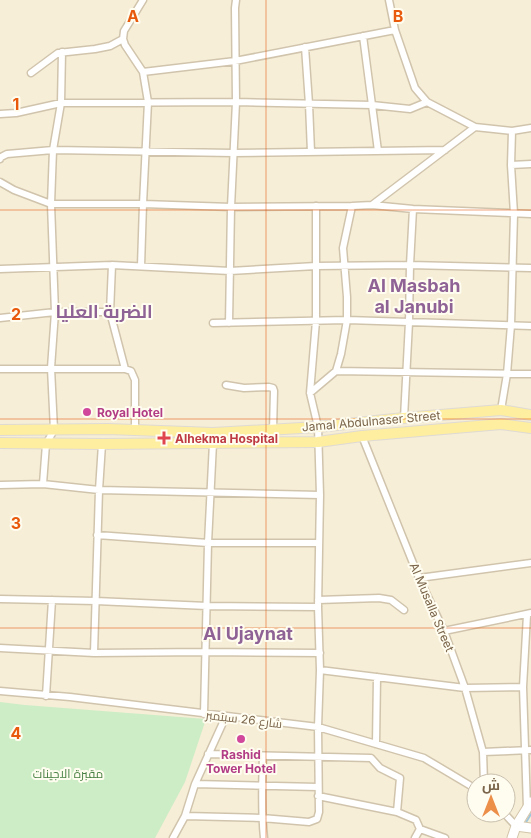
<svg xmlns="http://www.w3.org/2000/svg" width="531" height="838" viewBox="0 0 531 838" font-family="Inter,Cairo,sans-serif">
<rect width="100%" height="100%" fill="#fdfae9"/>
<path fill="#f6eed7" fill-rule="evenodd" d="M0 0H531V838H0ZM476 783H506V813H476Z"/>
<path fill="#cdedc6" d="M0 702 25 705 206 719 185 782 155 838H0Z"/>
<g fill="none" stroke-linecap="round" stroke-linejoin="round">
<path stroke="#a1c6db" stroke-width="2" d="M525 824 531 814"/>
<g stroke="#d1c4ad" stroke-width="9">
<path id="minor" d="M389 0 395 30 415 88 427 102 475 127 512 131 531 128
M363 36 378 151
M305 47 309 104 311 152
M143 72 235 61 395 30
M31 73 58 53 95 49 110 46 123 39
M0 114 16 113 61 103 236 102 372 105 410 109 427 102
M0 159 1 157 7 154 53 150 233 153 445 150
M511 165 531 164
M0 182 14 190 51 204H143L231 207 352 206 372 205 475 127
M372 205 413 209 531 214
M112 265 110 312 125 369
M141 266 143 204 148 102 143 72 125 45 123 39 124 31 143 0
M0 269 112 265 230 271 316 266 410 265 531 268
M0 318 55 312H110
M213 323 347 320 531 326
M229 323 231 207 236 102 235 8 236 0
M0 369H125L131 371 135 380V431
M336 371 531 374
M226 385 244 388 269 387 273 388 274 391 273 430
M310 393 336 371 341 354 347 320V297L343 248 352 206
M501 410 507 374 511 325 514 214 511 165 512 131
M404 418 409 322 410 265 413 209
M362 436 419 578 444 631 465 688 483 752 484 783
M43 484 46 444 54 430 51 368 55 312 51 204 53 150 61 103 62 52
M0 485 43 484 99 490 320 495
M97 535 208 543H318
M419 578 531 563
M0 599 96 601 207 606 318 607
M318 600 379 598 391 600 404 610
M444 631 531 613
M0 648 94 653 206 652 320 653
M94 653 99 490 102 444
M320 670 465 688 523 687
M0 691 70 697 318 727 424 758 476 789
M46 696 52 600
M204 714 208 543 213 443
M376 744 377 677
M483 752 531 750
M208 754 371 758 380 768 400 778 397 812
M263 756C262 784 261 811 264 838
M195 784 318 787
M318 796 397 812 416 820 420 829 445 838
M527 808 523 687 527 615
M504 813 516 826
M185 816 262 818 309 822 317 819 319 812 318 727 320 670 318 607 320 495 318 427 310 393 316 321V206
M173 838 185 816 195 784 226 716
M415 838 420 829"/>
</g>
<g stroke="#d4c6ab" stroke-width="11">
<path id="secondary" d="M516 826 531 828
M512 838 516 826 531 802"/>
</g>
<g stroke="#dfdad4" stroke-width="12">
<path id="primary" d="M0 430 108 429 213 433 318 427 404 418 501 410 531 415
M0 443 102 444 318 442 362 436 501 424 531 428"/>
</g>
<use href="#minor" stroke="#fff" stroke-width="6"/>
<use href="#secondary" stroke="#fff" stroke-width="9"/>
<use href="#primary" stroke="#feee9f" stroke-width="10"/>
</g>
<path fill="none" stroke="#e8590c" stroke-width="1" stroke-opacity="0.55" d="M266 0V838M0 210H531M0 419H531M0 628H531"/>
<g fill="#d1479c" stroke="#fffcf0" stroke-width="2">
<circle cx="87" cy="412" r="5"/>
<circle cx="241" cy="739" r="5"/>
</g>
<path fill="#e0444e" stroke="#fffcf0" stroke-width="2" d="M161.5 430.5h5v5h5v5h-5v5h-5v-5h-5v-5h5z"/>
<g text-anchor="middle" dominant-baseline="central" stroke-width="4" stroke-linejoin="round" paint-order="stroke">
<g font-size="12" font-weight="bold" fill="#b23c85" stroke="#fffcf0" text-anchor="start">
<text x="97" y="412">Royal Hotel</text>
<text x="241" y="754" text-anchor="middle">Rashid<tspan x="241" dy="14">Tower Hotel</tspan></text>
</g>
<g font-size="12" fill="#7a654a" stroke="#fffcf0">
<text transform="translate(371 421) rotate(-5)">Jamal Abdulnaser Street</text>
<text transform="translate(432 607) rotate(67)">Al Musalla Street</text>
<text transform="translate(244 719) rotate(7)">شارع 26 سبتمبر</text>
</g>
<g font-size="12" font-weight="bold" fill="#be3a42" stroke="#fffcf0" text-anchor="start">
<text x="175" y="438">Alhekma Hospital</text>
</g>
<g font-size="12" fill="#478042" stroke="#fffcf0">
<text x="68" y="773">مقبرة الاجينات</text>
</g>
<g font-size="18" font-weight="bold" fill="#8f6296" stroke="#fffcf0">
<text x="414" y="285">Al Masbah<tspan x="414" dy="21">al Janubi</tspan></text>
<text x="104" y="311">الضربة العليا</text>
<text x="248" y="633">Al Ujaynat</text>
</g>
</g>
<g font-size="16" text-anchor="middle" font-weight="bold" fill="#e8590c" stroke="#fffcf0" stroke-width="4" stroke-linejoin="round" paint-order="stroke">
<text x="133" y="22">A</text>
<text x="398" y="22">B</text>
<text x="16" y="110">1</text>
<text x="16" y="320">2</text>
<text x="16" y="529">3</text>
<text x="16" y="739">4</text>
</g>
<g transform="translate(491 798)"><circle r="24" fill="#fffcf0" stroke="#cac0ae"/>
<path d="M0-4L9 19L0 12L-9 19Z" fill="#ec8f49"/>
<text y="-8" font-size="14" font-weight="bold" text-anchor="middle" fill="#7a654a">ش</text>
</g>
</svg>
